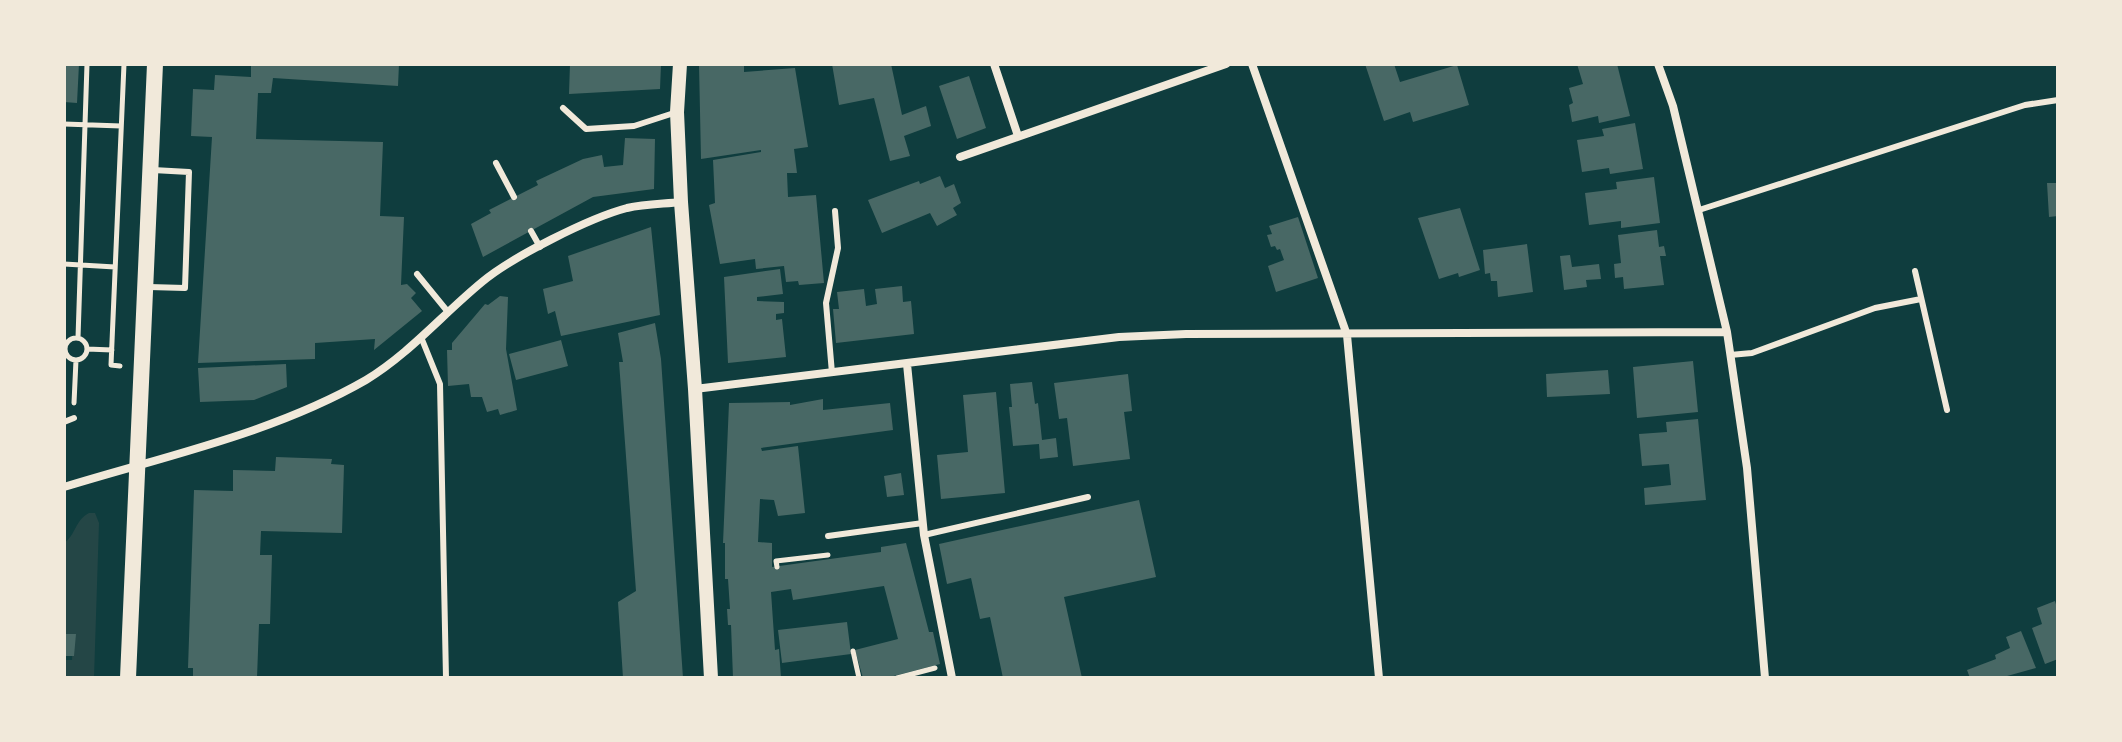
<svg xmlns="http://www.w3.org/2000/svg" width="2122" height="742" viewBox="0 0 2122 742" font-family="'Asap Condensed',sans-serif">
<rect width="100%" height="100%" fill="#0f3d3e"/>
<path fill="#244646" d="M89 513H95L99 523 94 678H64V660H72L73 636 64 635V543C76 535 75 520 89 513Z"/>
<path fill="#486865" d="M64 64H79L77 103 64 102Z
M251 64H399L398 86 273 78 271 93H258L256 139 383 142 380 216 404 217 401 285 407 284 416 293 411 298 422 311 374 350 375 339 315 343V359L198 363 212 137 191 136 193 89 214 90 215 75 251 77Z
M570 64H661L660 89 569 94Z
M699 64H744V72L795 68 808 147 794 149 797 173H787L788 197 816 195 824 283 799 285 798 281 786 282 784 266 756 269 755 259 720 264 709 205 715 203 713 160 761 152V150L701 159Z
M832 64H891L902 115 926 106 931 126 904 136 910 156 890 161 874 98 839 105Z
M1365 64H1394L1400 82 1457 65 1469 105 1413 122 1410 112 1384 121Z
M1577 64H1617L1630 116 1599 123 1598 116 1572 122 1569 105 1573 103 1569 88 1583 84Z
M969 76 986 128 957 139 939 86Z
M1635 123 1643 169 1610 174 1609 168 1582 172 1577 140 1604 136 1602 129Z
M625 138 655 139 654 189 593 197 483 257 471 224 491 213 489 210 538 185 536 181 583 159 602 155 604 167 623 165Z
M940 176 945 188 954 184 961 203 953 208 957 215 937 226 930 213 882 233 868 200 919 181 920 184Z
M1654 177 1660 223 1621 228V221L1589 225 1585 193 1617 189 1616 182Z
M2047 183H2058V216L2049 217Z
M1460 208 1480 270 1459 277 1458 273 1439 279 1418 218Z
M1298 217 1318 278 1276 292 1268 266 1284 260 1280 249 1277 250 1275 246 1271 247 1267 235 1272 234 1269 226Z
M651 227 660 315 561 336 555 311 548 314 543 289 573 281 568 256Z
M1657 230 1659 247 1664 246 1666 256H1660L1664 285 1624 289 1623 277 1615 278 1614 264 1621 263 1618 235Z
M1527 244 1533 292 1498 297 1497 281H1491L1490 273 1485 274 1483 250Z
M1570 255 1572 267 1599 264 1601 279 1586 280 1587 287 1564 290 1560 256Z
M780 269 783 294 757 297V301L784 302V313L776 314V320L782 319 786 357 728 363 724 277Z
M902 286 903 302 911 301 914 334 836 343 833 309H839L837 292 864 289 866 306 877 304 875 289Z
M500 296 508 297 506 349 517 410 500 415 498 409 487 412 482 397H471L469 384 448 386 447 350H452V343L485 304 488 305Z
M655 323 661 359 683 678H623L618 602 636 591 619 362H623L618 333Z
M561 340 568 366 516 380 509 354Z
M1693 361 1698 412 1637 418 1633 367Z
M286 364 287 387 254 400 200 402 198 368Z
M1608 370 1610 394 1547 397 1546 374Z
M1128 374 1132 411 1124 412 1130 459 1073 466 1067 418 1059 419 1054 383Z
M1032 382 1035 404 1038 403 1042 440 1056 438 1058 457 1040 459 1039 444 1013 446 1009 407H1012L1010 384Z
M996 392 1005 493 941 499 937 455 968 452 963 395Z
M823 399V410L890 403 893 430 761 448 762 451 798 446 805 513 778 516 774 500 760 499 758 542 772 543V567L881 552V547L906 543 929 632H933L940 664 886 678H863L855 650 898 639 884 586 793 600 791 589 771 592 775 650 779 649 781 678H733L731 625H728L727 609H730L728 579H725V543H723L729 403 790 402V405Z
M1698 419 1706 500 1645 505 1644 488 1671 485 1669 464 1642 466 1639 434 1667 432 1666 422Z
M276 457 332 459 331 464 344 465 342 533 261 531 260 555H272L270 624H259L257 678H193V668H188L194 490 233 491V470L275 471Z
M901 473 904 495 887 497 884 476Z
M1139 500 1156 577 1064 597 1082 678H1003L990 617 980 619 971 578 947 584 939 544Z
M2055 601 2058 611V659L2045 664 2032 628 2042 624 2037 608Z
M847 622 851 654 782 663 778 630Z
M2021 631 2036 668 2000 678H1970L1967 670 1996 659 1995 655 2010 648 2006 637Z
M64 634H76L74 656H64Z"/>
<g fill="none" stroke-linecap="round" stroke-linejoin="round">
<path stroke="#f1e9da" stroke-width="5" d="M64 124 121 126
M64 264 115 267
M65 349a11 11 0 1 1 22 0a11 11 0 1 1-22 0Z
M78 338 87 64
M87 349 112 350
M120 366 111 365 124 64
M74 403 76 360
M777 567 776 561 828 555
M853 651 859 678
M897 678 935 668"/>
<path stroke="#f1e9da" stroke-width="6" d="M563 108 586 129 634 126 677 112
M496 163 514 197
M1699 210 2025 105 2058 100
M531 231 540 247
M1915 271 1947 410
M417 274 448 312
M149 287 185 288 189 172 153 170
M421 337 440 384 446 678
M1730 355 1752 353 1875 308 1921 299
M832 373 826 303 838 248 835 211
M64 422 74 418
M924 535 1088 497
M828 536 923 523"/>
<path stroke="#f1e9da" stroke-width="8" d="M994 64 1018 136
M1252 64 1347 335 1379 678
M1658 64 1673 106 1727 332 1747 468 1765 678
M960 157 1226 64
M907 364 924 535 952 678
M695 389 1119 337 1186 334 1727 332
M64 487C165 456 274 433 366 380 409 354 443 314 482 282 512 257 589 218 627 208 645 204 663 204 681 202"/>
<path stroke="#f1e9da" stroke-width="14" d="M680 64 677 112 681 202 695 389 711 678"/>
<path stroke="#f1e9da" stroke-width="16" d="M128 678 155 64"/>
</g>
<rect width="2122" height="742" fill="none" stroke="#f1e9da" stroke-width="132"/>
</svg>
